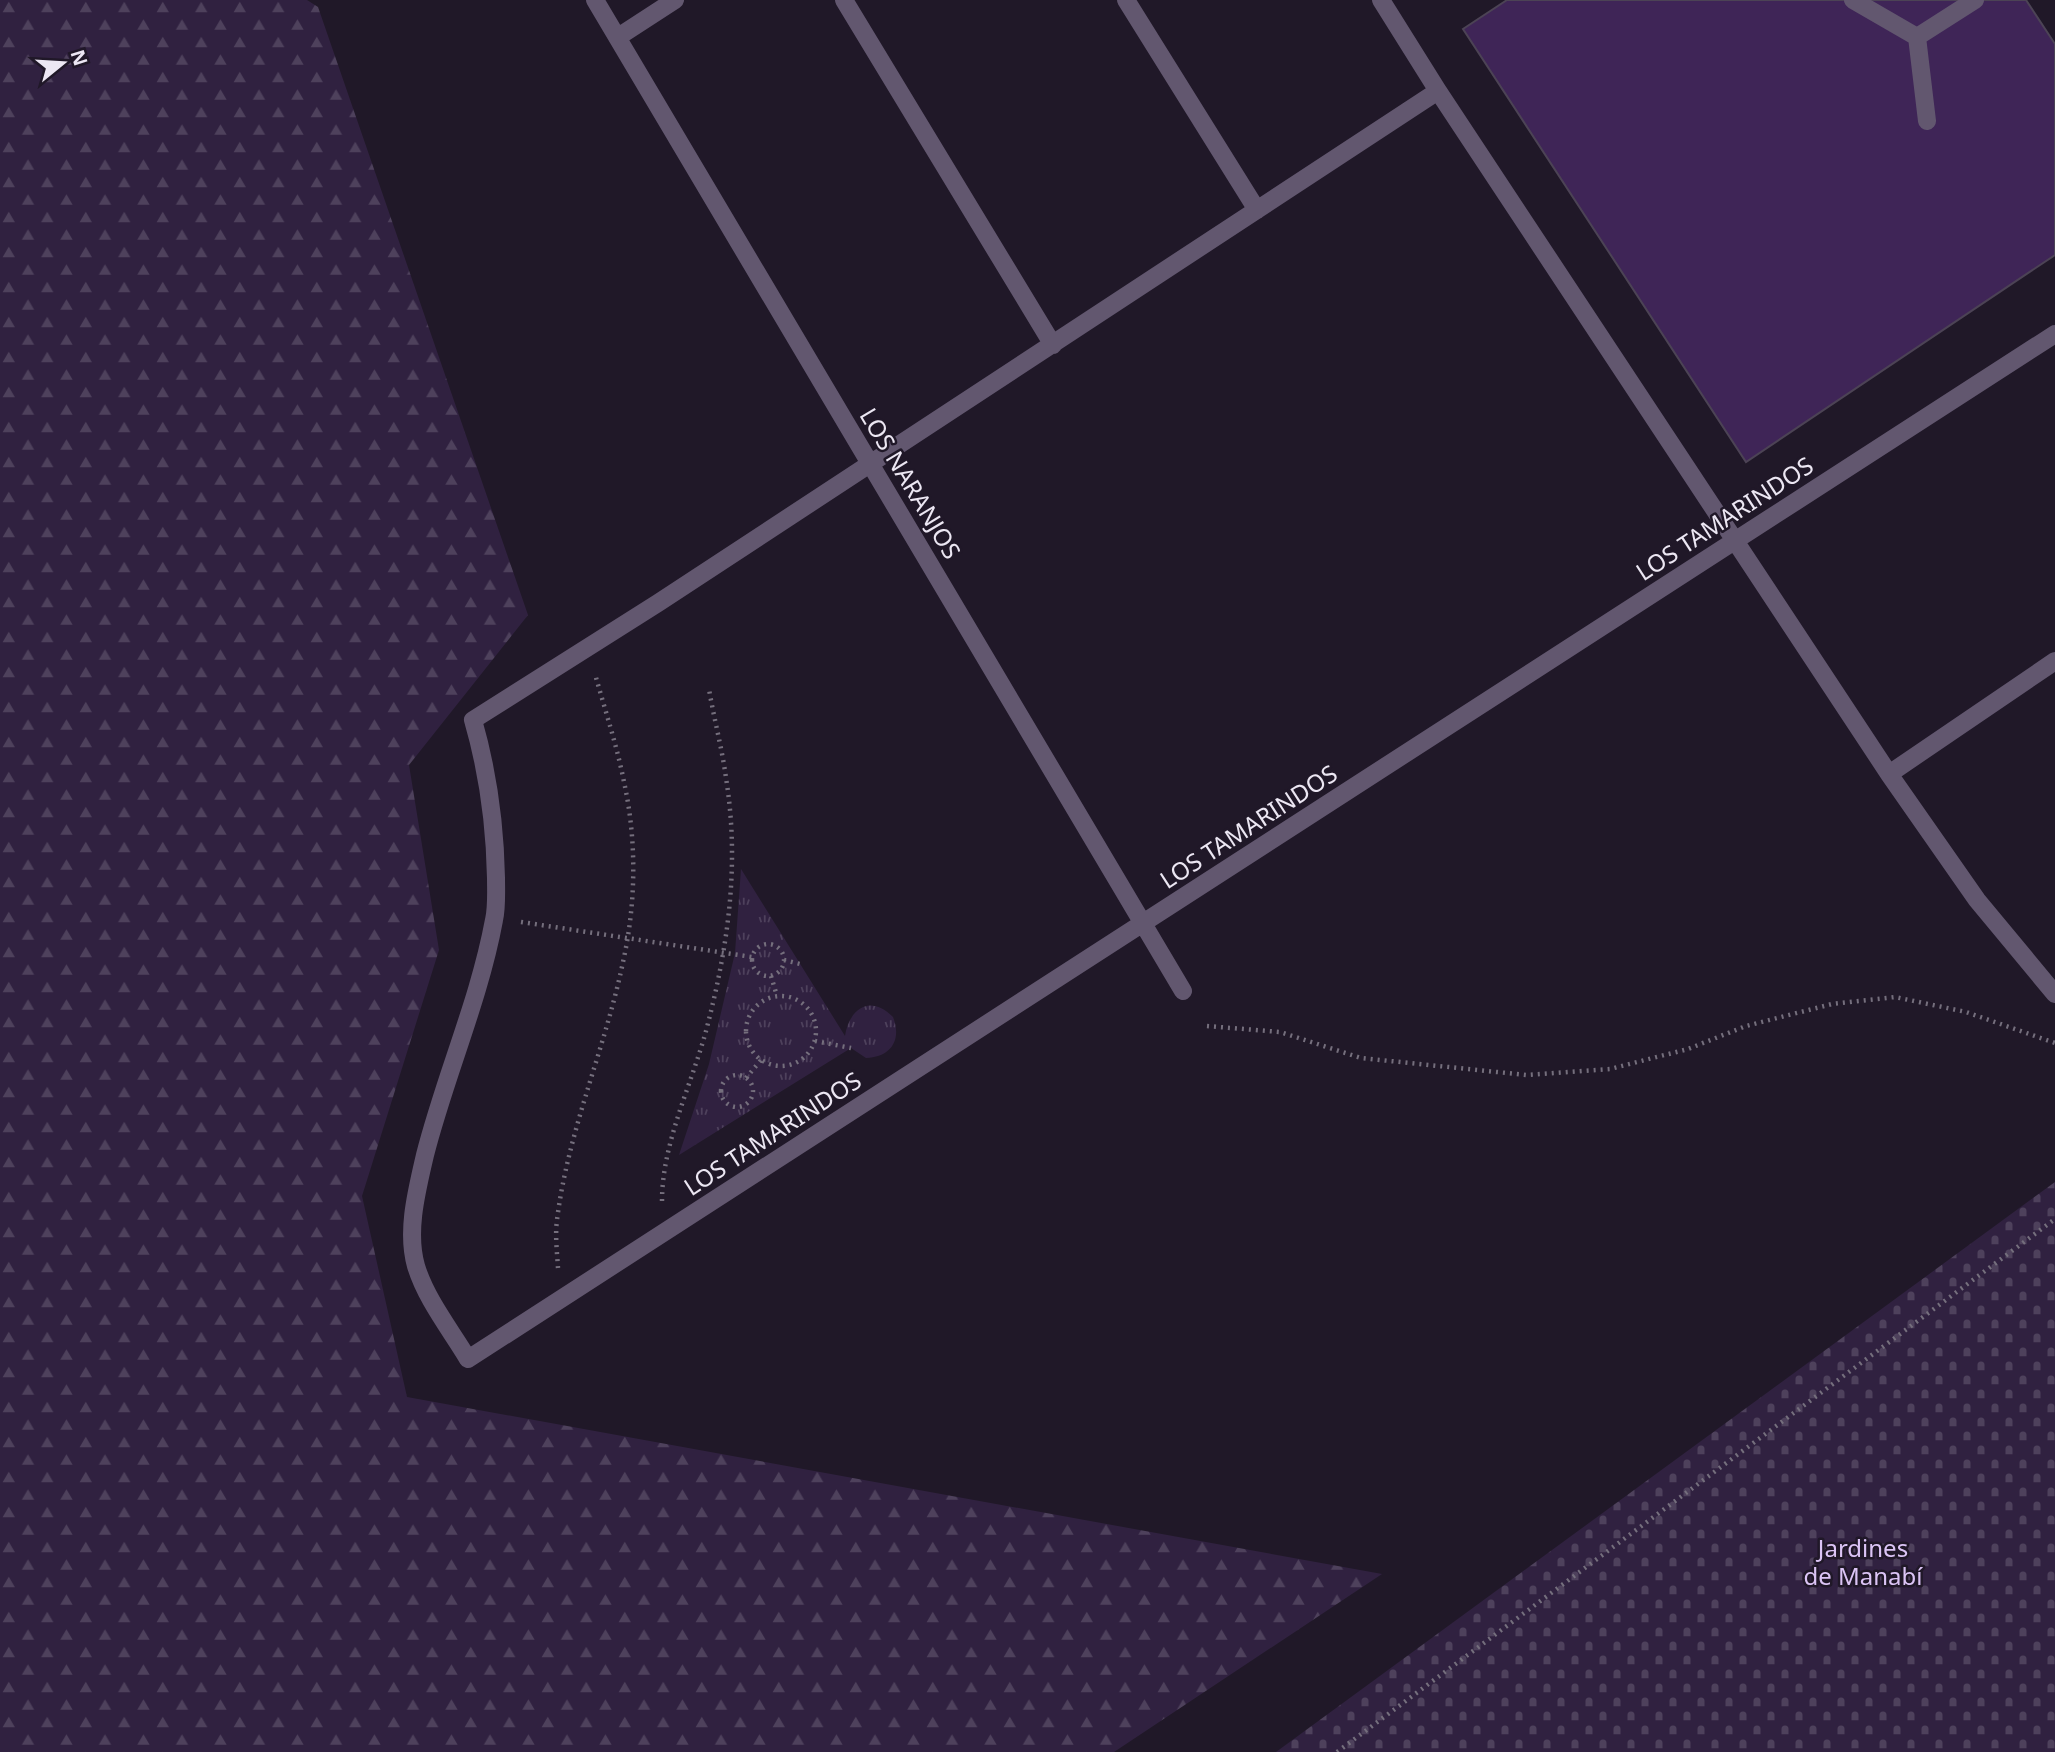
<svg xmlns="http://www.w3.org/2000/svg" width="2055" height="1752" viewBox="0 0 2055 1752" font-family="'Noto Sans',sans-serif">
<defs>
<pattern id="grass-tufts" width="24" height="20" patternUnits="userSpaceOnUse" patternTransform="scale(1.75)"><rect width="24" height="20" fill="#302140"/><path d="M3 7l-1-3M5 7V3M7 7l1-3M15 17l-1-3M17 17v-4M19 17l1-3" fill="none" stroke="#4e415c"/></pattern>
<pattern id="forest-firs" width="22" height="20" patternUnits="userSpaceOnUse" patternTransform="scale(1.75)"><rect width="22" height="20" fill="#302140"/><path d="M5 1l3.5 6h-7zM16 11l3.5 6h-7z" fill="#4e415c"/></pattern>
<pattern id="cemetery-stones" width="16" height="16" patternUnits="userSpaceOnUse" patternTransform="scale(1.75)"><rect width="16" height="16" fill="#302140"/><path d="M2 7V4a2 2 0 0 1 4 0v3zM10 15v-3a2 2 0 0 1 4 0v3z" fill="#4e415c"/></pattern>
</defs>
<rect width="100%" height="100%" fill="#201828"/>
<path fill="url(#grass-tufts)" d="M741 869 845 1036C849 1010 869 993 893 1017 902 1040 891 1057 866 1058L851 1048 679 1155 709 1064 735 953Z"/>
<path fill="url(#forest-firs)" d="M0 0H307L318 7 528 615 409 765 439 950 362 1196 407 1397 1382 1574 1114 1752H0Z"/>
<path fill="url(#cemetery-stones)" d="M2055 1182V1752H1276Z"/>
<path fill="#3f2557" stroke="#4c4355" stroke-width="2" d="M1507 0H2026L2055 44V255L1746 462 1463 29Z"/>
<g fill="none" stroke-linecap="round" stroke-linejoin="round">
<path stroke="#756f7d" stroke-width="4.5" stroke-dasharray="2 5" stroke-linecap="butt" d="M521 922 752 957
M752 960a16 16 0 1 1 32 0a16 16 0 1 1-32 0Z
M784 960 800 964
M771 976 777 996
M746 1031a35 35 0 1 1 70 0a35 35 0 1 1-70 0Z
M1207 1026 1280 1032 1361 1058 1526 1075 1610 1069 1688 1049 1746 1026 1832 1004 1895 997 1966 1012 2055 1043
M815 1041 851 1048
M721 1091a16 16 0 1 1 32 0a16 16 0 1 1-32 0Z
M746 1078 761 1060
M662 1201C662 1144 691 1086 706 1031 728 947 740 865 726 778 722 748 714 719 709 689
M558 1268C557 1252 555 1235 557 1220 568 1131 605 1049 623 962 636 904 637 841 624 782 617 746 605 710 595 674
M1337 1752 2055 1219"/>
<path stroke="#62576f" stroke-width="18" d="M1853 0 1917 37 1975 0
M1917 37 1927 121"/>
<path stroke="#62576f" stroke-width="18" d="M595 0 1183 991
M844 0 1053 345
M1126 0 1257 210
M1381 0 1438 91 1889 774 1977 900 2055 994
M618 37 675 0
M1438 91 658 603 473 720C488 772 495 824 496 878 496 892 497 907 494 920 479 1001 445 1076 425 1155 417 1190 406 1231 416 1266 426 1299 450 1329 468 1359L2055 334
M1889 774 2055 661"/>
</g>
<g text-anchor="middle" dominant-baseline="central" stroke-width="5" stroke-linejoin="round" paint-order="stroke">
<g font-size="24" fill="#ece7f3" stroke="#201828">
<text transform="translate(911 483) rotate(59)">LOS NARANJOS</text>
<text transform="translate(1724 518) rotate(-33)">LOS TAMARINDOS</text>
<text transform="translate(1248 826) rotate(-33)">LOS TAMARINDOS</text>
<text transform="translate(772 1133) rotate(-33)">LOS TAMARINDOS</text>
</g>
<g font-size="24" fill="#dbc4f5" stroke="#201828">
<text x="1863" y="1547">Jardines<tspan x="1863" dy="28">de Manabí</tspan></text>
</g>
</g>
<g transform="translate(63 63) rotate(72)" stroke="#201828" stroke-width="5" paint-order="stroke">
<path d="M0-5L12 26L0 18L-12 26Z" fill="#ece7f3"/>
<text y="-10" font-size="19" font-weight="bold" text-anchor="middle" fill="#ece7f3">N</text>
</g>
</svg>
